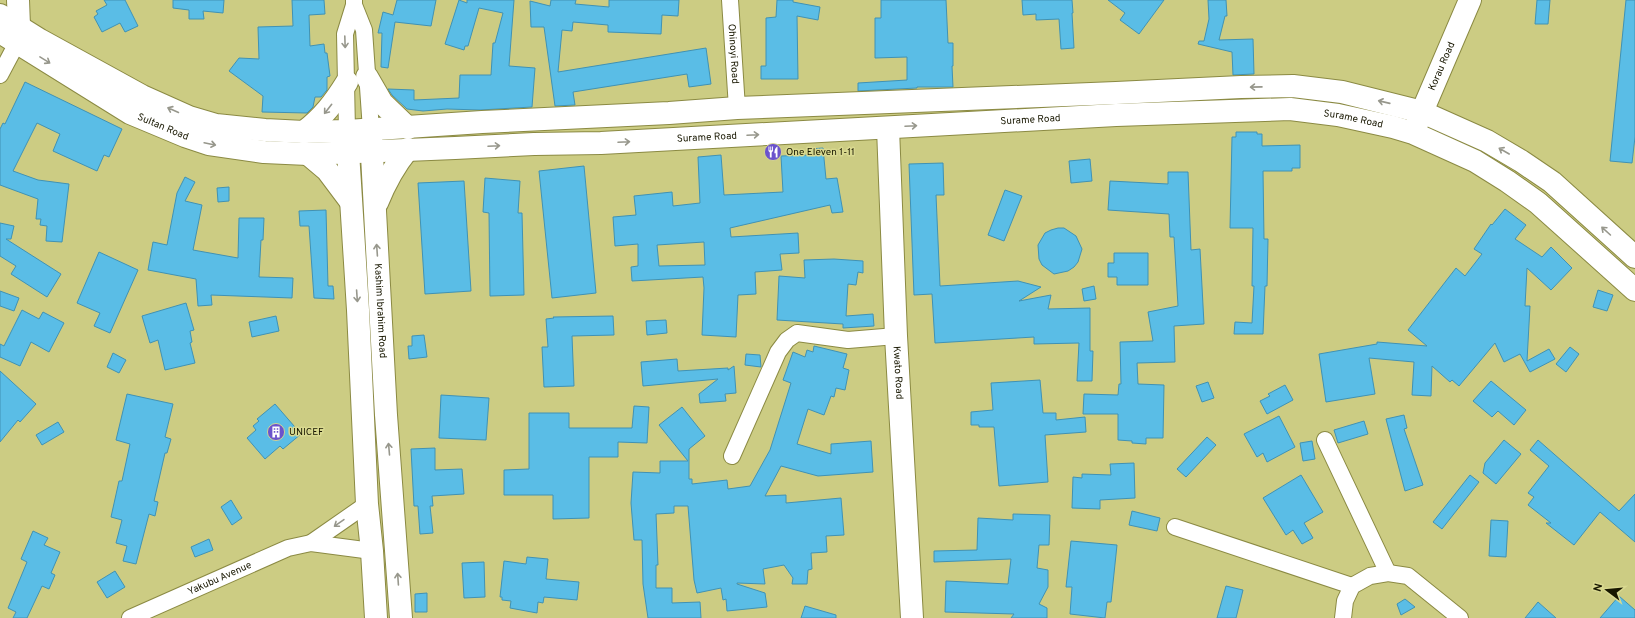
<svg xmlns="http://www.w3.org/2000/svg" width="1635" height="618" viewBox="0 0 1635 618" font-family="Overpass,sans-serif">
<rect width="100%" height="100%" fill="#cccc83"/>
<path fill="#5abde6" stroke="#4092b4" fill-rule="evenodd" d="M104 0H125L138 26 125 32 120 23 102 32 94 17 98 14 96 11 107 5Z
M173 0H224L223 13 203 11 204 19H189V10L173 8Z
M292 0H324L325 14 309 15 310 46 324 44 325 53H327L330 76 327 77V90L321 97H315L313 107 307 113 262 112 263 96 229 71 239 58 259 59 258 27 293 26Z
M397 0H436L431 26 395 22 388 68 381 67 382 33H378L383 12 393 15Z
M459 0 467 3V0H514L509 66 535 68 532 107 480 110 447 109 423 111 407 109 392 95 388 89 414 90V100L459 98 460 75H491L493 43H495L503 13 479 8 468 46H465L464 50 445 44Z
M551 0H576L575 4 609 7V0H679L678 16 662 15 661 34 608 32V25L573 22 572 31 562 30 558 72 706 48 711 84 689 87 687 74 573 92 575 105 555 106 544 27H531L530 1 550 6Z
M777 0H793V2L820 7 818 20 797 16 798 79H761V66H766V18L776 17Z
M881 0H946L948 43H953V66H952L953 87H917V88L858 91V83L907 80V57L875 58V18H881Z
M1022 0H1072L1073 13H1072L1074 48 1061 49 1059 19 1036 20V14L1023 15Z
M1108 0H1164L1139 34 1120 20 1125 13Z
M1208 0H1226L1227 16H1225L1219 40 1253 39 1254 74 1233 75 1232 52 1198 44 1199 41H1204L1209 19Z
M1537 0H1550L1548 24H1535Z
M1626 0H1635V137L1632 163 1610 161Z
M25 82 122 129 109 157 104 155 97 171 53 151 60 134 37 123 13 171 38 180 69 184 62 242 46 241 47 226 40 225 41 219H36L38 199 0 185V129L3 123 5 124Z
M1236 132H1257V134H1262V146L1300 145V168H1292V171H1263L1264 239H1268L1267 286H1265L1263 334H1234L1235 322 1252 323 1254 286H1252L1253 228H1230L1232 137H1236Z
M823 148 826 179 837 178 843 212 832 213 830 205 730 228 731 237 798 233 799 253 780 254 782 270 755 272 756 294 738 295 736 337 702 335 704 288 703 277 632 281 631 267 638 266V244L615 246 613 217 636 215 634 196 672 192 673 206 700 203 698 157 721 155 724 195 783 192 781 156 811 155 810 149ZM704 242 705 265 659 266 657 245Z
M1090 159 1092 181 1071 183 1069 161Z
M943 163 944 195H936L940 286 1018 281 1041 287 1019 301 1051 295 1048 309 1090 308V351H1093L1092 381H1077L1079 343 1034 344V337L935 343 932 294 914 295 909 164Z
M584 166 596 293 552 298 539 171Z
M1168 172H1188L1191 250 1200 249 1204 324 1174 326 1175 362 1137 363 1138 384 1164 385 1163 438H1146V444L1132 443V441L1118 440V414H1083L1084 394 1118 395 1119 384H1121L1120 342 1153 341 1148 312 1178 306 1174 237H1170L1169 214 1108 210 1110 181 1168 184Z
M185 177 195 182 185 201 202 205 193 250 238 258 239 218H264L263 240H261L259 277 293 278 292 298 211 295 212 305 198 306 196 279 148 270 153 242 167 245 177 193Z
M485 178 520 181 518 213H522L524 295 490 296 489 213 483 212Z
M464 181 471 291 425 294 418 183Z
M229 187V201L218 202 217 188Z
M1005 190 1022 196 1004 241 988 235Z
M1505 209 1526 225 1515 239 1542 257 1551 247 1572 268 1551 290 1527 268 1525 306H1530L1527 361 1549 349 1555 359 1530 372 1520 354 1504 362 1495 343 1459 386 1452 380 1450 382 1432 366 1431 396 1412 395 1414 362 1369 358 1375 394 1326 402 1319 354 1377 344V342L1427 346 1408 330 1456 268 1465 276 1482 254 1474 249 1491 224 1492 225Z
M326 210 328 286H333L334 299 314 298 309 226H300L299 211Z
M0 223 14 226 11 239H6L61 274 47 297 11 274 16 266 0 256Z
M1058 228H1064L1076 236 1082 249 1078 262 1074 267 1068 271 1054 274 1042 265 1039 259 1038 245 1045 233 1051 230Z
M99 252 138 270 110 333 94 326 100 313 77 303Z
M1114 253H1148V285H1117V277H1108V263H1114Z
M834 259 863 261V273L858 272 856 285 848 284 846 316 873 314 874 326 843 328V324L777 320 779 276 805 278 804 260Z
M1094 286 1096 299 1084 301 1082 289Z
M1598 290 1613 295 1607 311 1593 307Z
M0 291 19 298 14 311 0 306Z
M186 303 194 330 190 331 192 342 190 343 195 363 165 370 158 340 150 343 142 316Z
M22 310 39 319 43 312 64 323 49 352 31 342 20 366 0 357V344L4 346Z
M276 316 279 331 252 337 249 322Z
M613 316 614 335 572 336 574 386 544 387 542 347H548L546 319 554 318 553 317Z
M666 320 667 333 647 335 646 321Z
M424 335 427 357 409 359 408 346H412V336Z
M814 346 847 354 843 368 849 370 845 390 836 388 834 397 831 396 824 415 808 409 797 444 831 454V444L871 441 873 472 818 476 781 466 765 496 786 495V503L841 498 844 535 826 536 827 552 811 553 812 569 808 570 807 584H792L793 578 784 565 763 569 765 584 737 583V584L765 593 767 607 727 611 726 599 723 600 721 588 697 593 694 580 688 506H674V513L656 514 658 565H656V588H672V603L700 602 701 618H648L643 584 642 540H634L631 503 633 472 660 473V461H688L659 425 682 407 705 436 689 449V479H692V484L727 480 728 489 750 486 770 450 791 383 783 380 793 352 805 357 807 350 813 352Z
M1570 347 1579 354 1566 372 1556 364Z
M113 353 126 360 119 373 107 367Z
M746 354 760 355 761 367 745 365Z
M677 359 678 371 728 368V370L734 366 736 393 725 394 726 401 700 403 699 394 718 379 643 386 641 362Z
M0 371 36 404 20 422 18 420 0 442Z
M1040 380 1043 413H1056V420L1085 417 1086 432 1045 435 1048 482 999 486 994 427H979V425H971V412L993 410 991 383Z
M1491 381 1526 410 1514 425 1498 411 1492 417 1473 401Z
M1208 382 1214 398 1202 402 1196 386Z
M1285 385 1293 400 1267 414 1260 401 1270 396 1268 394Z
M127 394 173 404 165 437 171 439 167 453H165L154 501 158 502 155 516 149 514 136 564 123 561 127 546 116 543 122 520 111 517 119 481H122L130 444 116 440Z
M441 395 489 398 486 440 439 438Z
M275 404 301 434 283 449 280 446 265 459 247 438 256 430 253 426 259 421 257 419Z
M634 406 649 407 647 443 618 442V457H589V518L553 519V495H504V470L529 469V413H569V428H632Z
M1404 415 1407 428 1404 429 1423 485 1405 491 1386 419Z
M1279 416 1295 447 1267 462 1263 453 1257 457 1244 434Z
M1364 421 1368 434 1338 443 1334 430Z
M58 422 64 432 42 445 36 435Z
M1207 437 1216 445 1186 477 1177 469Z
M1504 440 1521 454 1496 484 1483 473 1485 463Z
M1538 440 1619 511 1635 494V542L1600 512 1574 545 1546 523H1551L1528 505 1534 497 1528 493 1549 466 1530 450Z
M1312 441 1315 459 1303 461 1300 443Z
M435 448V470L462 469 464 494 432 496 433 506H430L433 533 420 534 418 506H414L411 449Z
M1134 463 1135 498 1100 500V509L1072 508 1073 477 1082 478V474L1111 475 1110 464Z
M1301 475 1323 512 1304 523 1313 538 1302 544 1293 530 1286 535 1263 498Z
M1470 475 1479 482 1442 529 1433 522Z
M231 500 242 518 232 525 221 507Z
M1132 511 1160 518 1157 531 1129 525Z
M1013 514 1050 515 1049 545H1039L1037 568 1048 570V587L1039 604 1047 608V618H1011L1014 614 945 612 946 581 1008 584 1011 559 934 562V551L977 550 978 518 1013 520Z
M1491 520 1508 521 1506 557 1489 556Z
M33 531 48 538 44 545 60 552 51 573 55 575 49 589 42 586 27 618H13L16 612 8 608 27 562 21 559Z
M209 539 213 550 195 557 191 547Z
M1071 541 1117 545 1111 602H1107L1105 618 1070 614 1072 587H1066Z
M527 557 548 559 546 579 579 582 577 600 544 597 543 603 538 602 537 613 510 608 511 601 502 600V597H500L504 561 526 564Z
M484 562 485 597 464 598 462 563Z
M115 571 125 587 107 598 97 582Z
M1226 586 1243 590 1236 618H1217Z
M427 593V612H415V594Z
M1619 596 1635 610V618H1600Z
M1405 599 1415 607 1401 615 1397 604Z
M1538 602 1556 618H1525Z
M805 606 836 615V618H801Z"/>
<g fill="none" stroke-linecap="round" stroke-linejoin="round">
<g stroke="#8b8a43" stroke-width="18">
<g id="street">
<path d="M354 0V5L364 30 371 130"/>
<path id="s1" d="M730 0 737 108"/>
<path d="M0 75 17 43"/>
<path d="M347 131 345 34 354 5"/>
<path d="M1325 440 1388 573"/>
<path d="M732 456 778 352 787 340 797 333 848 340 896 336"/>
<path d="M1175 527 1352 586"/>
<path d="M311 543 367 504"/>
<path id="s2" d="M130 618 288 548 311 543 372 551"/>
<path d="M1343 618 1345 601 1352 586 1370 576 1388 573 1408 576 1460 618"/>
</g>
</g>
<g stroke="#8b8a43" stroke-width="24">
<g id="secondary">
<path d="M0 15 40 40 142 96 189 117 216 125 265 130 304 132 347 131 482 122 669 113 737 108 1116 93 1241 87 1293 86 1342 92 1422 112 1487 141 1521 161 1552 182 1635 257"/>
<path id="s3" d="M0 32 130 113 185 136 209 144 264 152 308 154 455 148 534 144 601 143 1116 115 1290 109 1338 115 1393 127 1413 133 1475 161 1507 181 1538 203 1635 290"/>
<path d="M18 37 19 26 18 0"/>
<path d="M367 77 382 103 408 128"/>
<path id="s4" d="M1416 126 1470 0"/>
<path id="s5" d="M888 128 896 336 912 618"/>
<path d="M304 132C323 117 334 103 347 82"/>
<path d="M347 136 358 310 367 504 372 551 376 618"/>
<path id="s6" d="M371 137 386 415 401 618"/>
<path d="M308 154 327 170 351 202"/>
<path d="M377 203C385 183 394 166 408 149"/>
</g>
</g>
<use href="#street" stroke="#fff" stroke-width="16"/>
<use href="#secondary" stroke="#fff" stroke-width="22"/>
</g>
<defs><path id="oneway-shaft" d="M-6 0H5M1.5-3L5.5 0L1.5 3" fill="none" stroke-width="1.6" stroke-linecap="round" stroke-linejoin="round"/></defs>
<g stroke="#97978c">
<use href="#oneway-shaft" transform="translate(345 42) rotate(88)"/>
<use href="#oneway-shaft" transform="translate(45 60) rotate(32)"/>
<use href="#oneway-shaft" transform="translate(1256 87) rotate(179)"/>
<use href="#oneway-shaft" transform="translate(1384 102) rotate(-167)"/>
<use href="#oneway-shaft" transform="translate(328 109) rotate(128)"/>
<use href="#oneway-shaft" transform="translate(173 110) rotate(-156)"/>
<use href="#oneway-shaft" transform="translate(911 126) rotate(-3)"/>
<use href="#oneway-shaft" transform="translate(753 135) rotate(-3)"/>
<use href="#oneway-shaft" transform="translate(624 142) rotate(-3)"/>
<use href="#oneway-shaft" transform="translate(210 144) rotate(12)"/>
<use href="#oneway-shaft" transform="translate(494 146) rotate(-3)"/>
<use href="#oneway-shaft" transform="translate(1504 151) rotate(-150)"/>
<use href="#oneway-shaft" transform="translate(1606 231) rotate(-138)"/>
<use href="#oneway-shaft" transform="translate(377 250) rotate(-94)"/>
<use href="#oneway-shaft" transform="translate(357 296) rotate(86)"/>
<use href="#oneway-shaft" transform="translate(389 449) rotate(-95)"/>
<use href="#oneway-shaft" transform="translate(339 523) rotate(145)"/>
<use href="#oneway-shaft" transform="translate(398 579) rotate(-94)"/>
</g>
<defs>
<g id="restaurant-disc" transform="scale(0.9)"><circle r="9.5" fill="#6b53cc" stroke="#d9d990"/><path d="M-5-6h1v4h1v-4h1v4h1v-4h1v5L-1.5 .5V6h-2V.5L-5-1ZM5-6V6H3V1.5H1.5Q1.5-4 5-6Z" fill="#fff"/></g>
<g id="building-disc" transform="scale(0.9)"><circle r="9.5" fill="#6b53cc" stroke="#d9d990"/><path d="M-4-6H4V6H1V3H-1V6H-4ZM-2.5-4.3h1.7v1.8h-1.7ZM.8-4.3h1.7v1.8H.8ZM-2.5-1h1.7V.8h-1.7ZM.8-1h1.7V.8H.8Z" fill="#fff"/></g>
</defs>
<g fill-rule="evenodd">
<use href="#restaurant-disc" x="773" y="152"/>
<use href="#building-disc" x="276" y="432"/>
</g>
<g text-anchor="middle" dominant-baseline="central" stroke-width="3" stroke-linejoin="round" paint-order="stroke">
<g font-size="10" fill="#181700" stroke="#d9d990">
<text stroke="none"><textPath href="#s1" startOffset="54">Ohinoyi Road</textPath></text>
<text stroke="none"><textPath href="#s4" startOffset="65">Korau Road</textPath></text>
<text stroke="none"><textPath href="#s3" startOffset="1385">Surame Road</textPath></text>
<text stroke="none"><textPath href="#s3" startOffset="1061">Surame Road</textPath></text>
<text stroke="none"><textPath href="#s3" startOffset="189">Sultan Road</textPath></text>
<text stroke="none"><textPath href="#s3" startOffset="737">Surame Road</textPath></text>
<text stroke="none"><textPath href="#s6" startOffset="174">Kashim Ibrahim Road</textPath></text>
<text stroke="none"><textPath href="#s5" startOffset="245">Kwato Road</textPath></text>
<text stroke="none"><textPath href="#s2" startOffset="98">Yakubu Avenue</textPath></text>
</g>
<g font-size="10" fill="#181700" stroke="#d9d990" text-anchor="start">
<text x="786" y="152">One Eleven 1-11</text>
<text x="289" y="432">UNICEF</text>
</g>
</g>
<g transform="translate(1607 590) rotate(286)" stroke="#d9d990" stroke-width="3" paint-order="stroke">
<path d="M0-3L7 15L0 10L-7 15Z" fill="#181700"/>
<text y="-6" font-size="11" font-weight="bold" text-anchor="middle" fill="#181700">N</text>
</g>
</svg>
